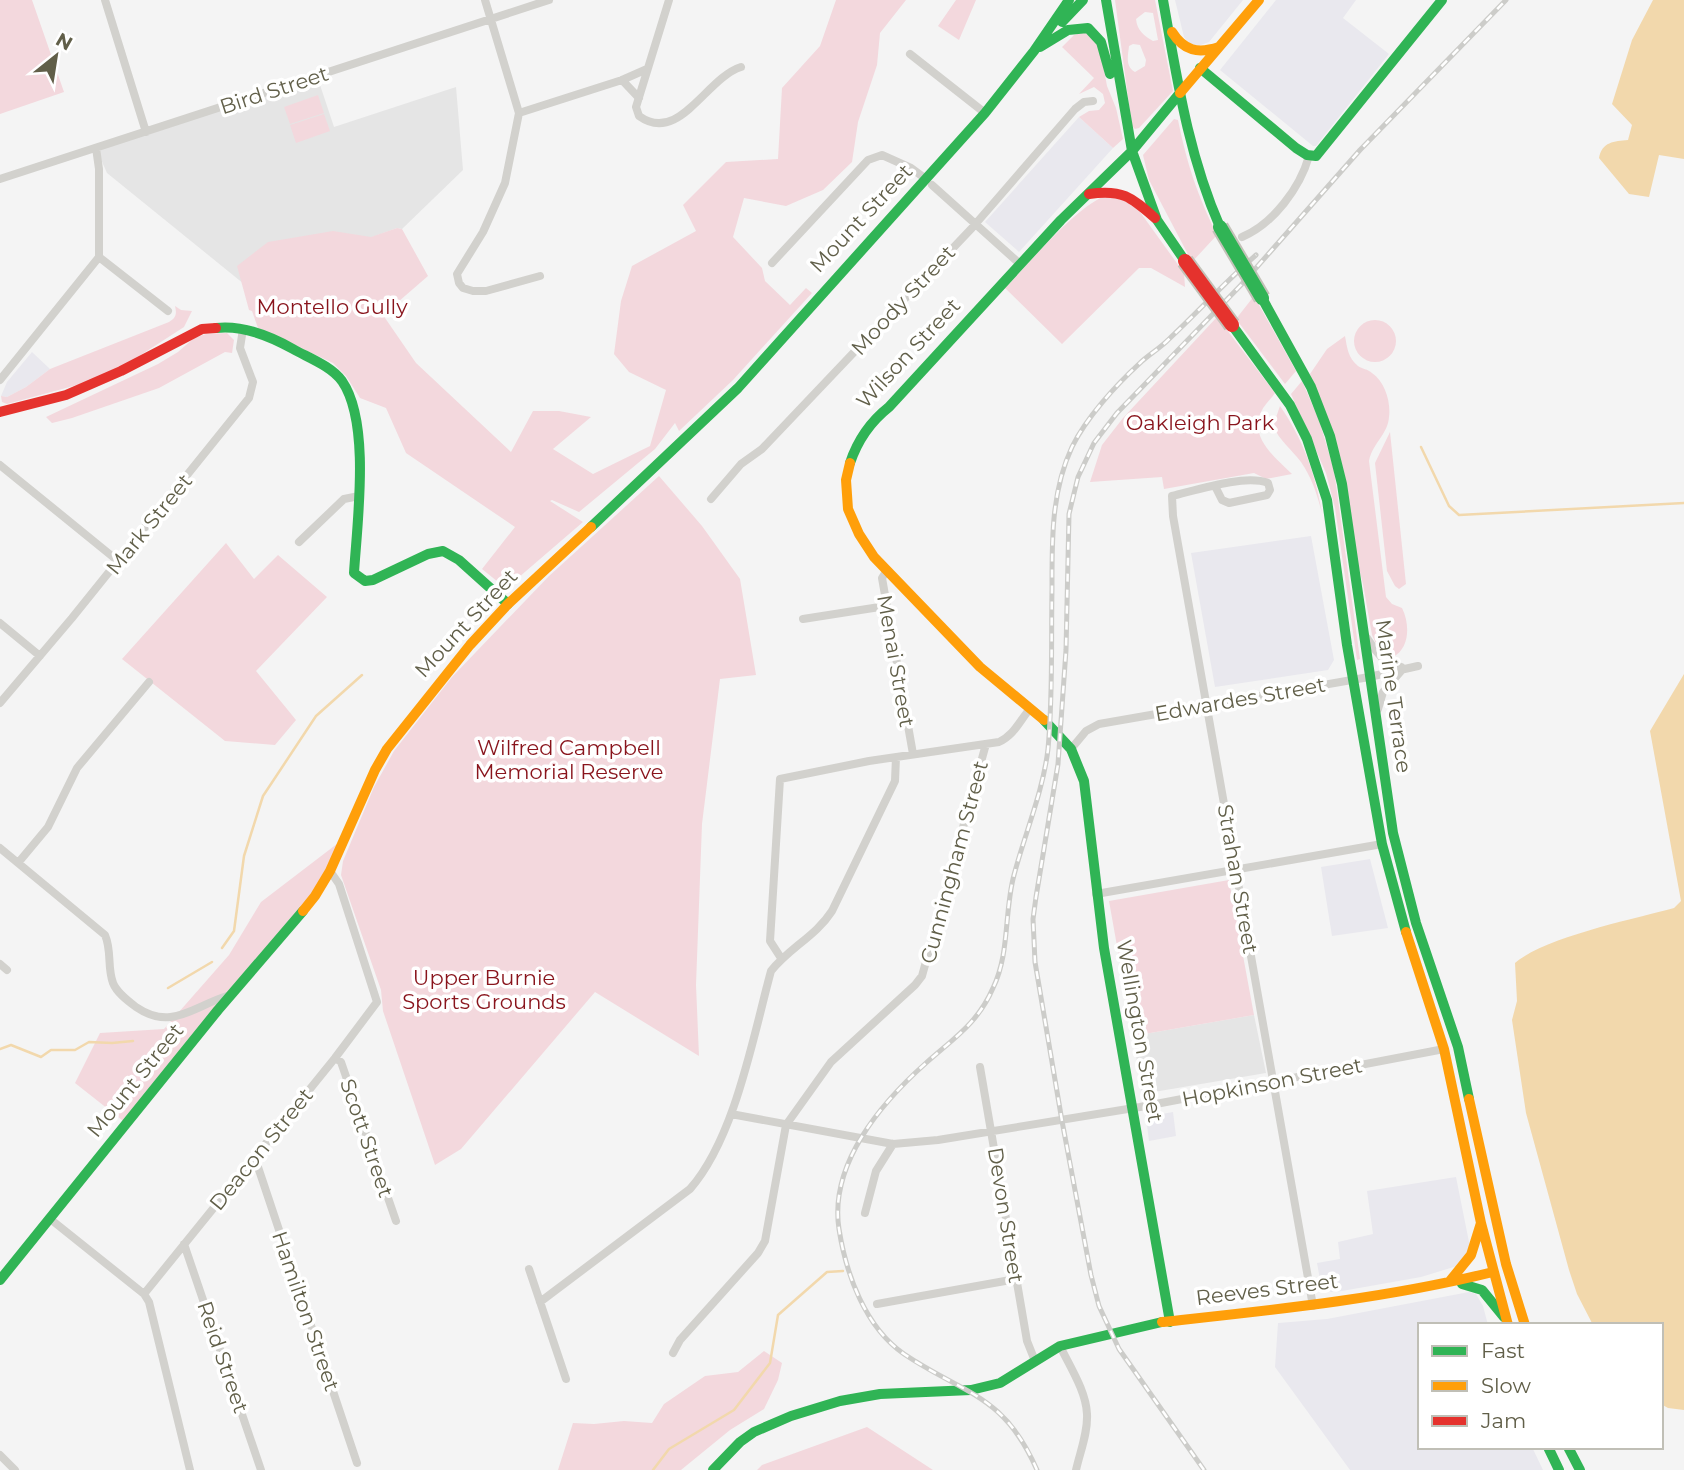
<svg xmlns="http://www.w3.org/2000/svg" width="1684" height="1470" viewBox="0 0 1684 1470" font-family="Montserrat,sans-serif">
<rect width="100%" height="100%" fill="#f4f4f4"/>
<path fill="#e9e8ee" d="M1175 0H1243L1209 42 1198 46 1190 44 1184 37Z
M1276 0H1356L1343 18 1389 54 1316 146H1313L1220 70Z
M1079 117 1113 148 1019 252 985 222Z
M32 352 50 369 26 387 7 397 1 396 7 382Z
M1311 536 1334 660 1328 670 1215 687 1191 553Z
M1370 859 1388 928 1332 936 1321 867Z
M1173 1112 1176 1136 1149 1141 1146 1117Z
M1456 1177 1469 1242V1252L1464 1261 1457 1266 1421 1277 1342 1291 1331 1292 1321 1285 1317 1263 1340 1259 1338 1242 1373 1234 1367 1191Z
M1469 1292 1476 1294 1483 1306 1488 1325H1420V1447H1532L1543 1470H1350L1275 1367 1278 1323 1327 1319Z"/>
<path fill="#e5e5e5" d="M317 76 334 127 456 87 463 170 402 229 397 228 244 284 107 173 96 148Z
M1254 1015 1266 1073 1142 1094 1133 1036Z"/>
<path fill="#f3d8dd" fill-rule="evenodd" d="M0 0H32L64 92 0 114Z
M836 0H906L880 33 877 65 858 122 852 162 823 190 786 206 744 198 733 237 762 268 765 281 790 305 806 288 812 293 733 380 679 431 675 423 655 449 579 512 552 500 550 501 583 522 511 584 503 586 482 569 515 527 406 453 386 408 360 398 346 376 333 363 258 328 252 311 249 310 237 266 268 242 333 231 371 237 397 228 402 229 428 276 383 315 416 363 511 452 533 411H559L591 417 553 449 593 474 650 446 666 390 629 372 614 354 621 301 632 266 696 231 683 205 726 162 778 159 782 88 820 46Z
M956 0H976L959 40 938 26Z
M1115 0H1155L1173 91 1139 128 1135 129 1132 126 1130 112ZM1145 12 1153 13 1158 40 1153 41C1144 36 1137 30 1136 19ZM1133 44 1140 45 1146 60 1145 66 1135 72C1125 66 1128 56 1129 46Z
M1085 32 1099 43 1107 86 1116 108 1123 139 1113 148 1079 117 1089 111 1099 110 1105 103 1103 94 1094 87 1079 94 1094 78 1062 47 1074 35Z
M318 95 324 113 290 124 284 107Z
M324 114 330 131 296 143 290 125Z
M1174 119 1178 120C1187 164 1197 194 1217 235L1192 262 1149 180 1143 155Z
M1111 193 1135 205 1184 273 1185 287 1151 268H1139L1062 344 1005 288C1033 260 1075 206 1111 193Z
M1254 296 1296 371 1285 384 1236 319Z
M175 306 181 310 192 311 184 327 119 369 77 385 7 404 2 402 1 396 7 397 26 387 50 369 169 322C176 318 177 314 175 306Z
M1217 317 1275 393C1271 399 1264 405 1261 412 1249 438 1276 458 1292 474L1266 479 1254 473 1164 489 1162 477 1090 482 1102 445 1123 418Z
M1354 341a21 21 0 1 1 42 0a21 21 0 1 1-42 0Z
M227 333 234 340 232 353 225 352 159 388 72 418 52 423 46 417 158 364 178 352 194 338 206 334Z
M1345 336C1347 347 1348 358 1358 366 1362 369 1368 369 1372 373 1385 382 1391 402 1389 417 1388 434 1372 444 1369 461L1386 597 1392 604 1402 608C1410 624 1410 648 1393 657L1378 648 1372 635 1363 584 1310 374 1327 349Z
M1302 381 1319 420 1334 470 1360 659 1357 660 1335 508 1326 473 1291 394Z
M1280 406C1303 439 1315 473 1322 513 1317 494 1312 478 1301 462 1291 449 1280 441 1273 426Z
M1390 432 1406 584 1399 589 1395 586 1387 571 1375 463Z
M659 476 702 526 740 579 756 675 720 679 702 824 696 985 699 1056 595 992 461 1149 435 1165 383 1011 381 990 341 875 343 861 374 787 394 751 452 677 549 576Z
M226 543 254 579 278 555 327 597 256 671 296 720 275 745 225 741 122 659Z
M346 837 330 871 127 1124 75 1083 100 1033 164 1029 229 955 261 902Z
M1229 880 1254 1015 1133 1036 1109 901Z
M764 1351 782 1363 778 1380 764 1409 730 1430 681 1470H558L573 1423 594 1424 624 1421 652 1423 664 1404 705 1376 738 1372Z
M867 1427 933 1470H757L762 1465Z"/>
<path fill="#f2d8ac" d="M1653 0H1684V159L1659 155 1649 197 1629 194 1599 158C1602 142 1614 141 1628 140L1632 125 1612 104 1632 40Z
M1684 674V1410L1668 1408 1661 1404V1325H1593L1577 1294 1569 1270 1526 1113 1512 1020 1517 1001 1515 963C1545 937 1634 919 1674 908L1681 901 1650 731Z"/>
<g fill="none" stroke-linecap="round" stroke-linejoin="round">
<path stroke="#f2d8ac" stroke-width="2.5" d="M1421 447 1449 506 1459 515 1684 503
M222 948 234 931 244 856 263 796 316 716 362 675
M168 988 212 962
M0 1049 11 1045 41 1057 51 1050H75L89 1042 112 1043 133 1041
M653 1470 669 1449 734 1410 770 1363 778 1315 827 1272 843 1271"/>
<path stroke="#d2d1cd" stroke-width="8" d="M105 0 146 132
M485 0 519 113 505 183 483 232 457 274 459 283 463 288 473 291H486L540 276
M669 0 636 107 639 116C679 145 706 78 741 67
M910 54 985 113
M622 80 639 98
M519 113 622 80 647 69
M0 179 549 0
M932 185 1020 264
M1242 237C1273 224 1300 188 1309 156
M99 257 168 311
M772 263 868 160 882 155 911 168 926 179
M0 380 99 257V169L96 148
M0 465 118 561
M1215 486 1222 500 1229 503 1267 495 1270 490 1268 483C1245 474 1197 490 1172 496L1173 516 1313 1306
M711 499 741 464 762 449 972 228 1075 109 1084 102 1093 101
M299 542 344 499 359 496
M887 570 882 578 913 754
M803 619 886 606
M0 623 40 656
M1367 638C1377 653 1383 663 1401 667
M0 703 72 618 249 398 253 382 240 348 243 329
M1378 709 1383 692 1402 670
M1071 749 1086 731 1099 724 1369 677 1418 666
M0 848 105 935C112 951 107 967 113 983 117 993 128 1001 136 1007 171 1031 192 1007 227 996
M18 863 48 827 77 768 149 682
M1096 894 1382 844
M781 958 770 941 780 779 869 761 999 742C1014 735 1019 722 1029 710
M0 964 7 970
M335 1058 341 1062 396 1221
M980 1067 1027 1341 1035 1361
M731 1114 893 1144 938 1140 1140 1107 1444 1049
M251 1160 258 1167 357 1463
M865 1213 876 1171 893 1144
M49 1218 144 1294 149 1302 190 1470
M184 1244 261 1470
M529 1269 566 1379
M144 1294 335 1058 377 1002 339 884 330 871
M540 1302 690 1189C735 1138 753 1037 771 971 789 948 816 936 832 911L895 781 896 757
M877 1304 1016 1279
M1060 1346C1070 1367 1086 1391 1087 1414 1088 1433 1080 1452 1076 1470
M673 1353 680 1340 758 1253 765 1241 786 1125 831 1062 915 985 922 976 986 744
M0 1455 15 1470"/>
<path stroke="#30b455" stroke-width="10" d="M1106 0 1132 151 1157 220 1185 261
M1163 0C1177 78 1188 154 1220 227
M1062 22 1083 0
M1040 47 1068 30 1088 28 1101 42 1110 74
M1200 68 1296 148 1307 155 1316 156 1442 0
M1132 151 1180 93
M1262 298 1311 387 1330 436 1342 484 1393 833 1416 923 1458 1047 1469 1099
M1232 325 1290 405 1307 439 1327 500 1347 645 1382 844 1406 932
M216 328C242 325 270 336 293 349 309 358 331 366 342 381 371 423 357 523 354 573L365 581 373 580 428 554 443 551 459 560 508 604
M850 463C858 439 870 422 889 407L1061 220 1132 151
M591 527 738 388 985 113 1034 51 1069 0
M1044 720 1071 749 1084 781 1104 948 1170 1322
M0 1280 218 1010 303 911
M1462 1284 1482 1290 1504 1317
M1548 1447 1559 1470
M1568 1447 1580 1470
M713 1470 740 1442 754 1432 791 1416 840 1401 880 1394 971 1390 1000 1383 1060 1346 1162 1322"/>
<path stroke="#ff9f0a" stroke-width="10" d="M1172 32C1184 51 1198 54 1219 47
M1180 93 1259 0
M850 463 846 480 848 509 859 534 874 557 980 667 1044 720
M303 911 315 896 330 871 375 770 387 749 470 645 508 604 591 527
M1406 932 1444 1049 1481 1223 1508 1325
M1469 1099 1506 1264 1525 1325
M1450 1281 1471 1255 1481 1223
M1162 1322C1273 1310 1384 1299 1493 1272"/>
<path stroke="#e5322d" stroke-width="10" d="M1089 194C1122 189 1131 197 1155 218
M0 412 66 395 121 371 202 329 216 328"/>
<g stroke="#ccccc9" stroke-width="5">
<path id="rail" d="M1037 1470C1004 1394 965 1395 904 1354 865 1327 846 1274 839 1229 829 1164 881 1103 926 1063 954 1038 978 1023 993 988 1010 953 1004 912 1014 875 1025 833 1043 792 1048 749 1053 696 1051 642 1052 589 1052 541 1051 492 1072 447 1086 418 1116 385 1140 363 1148 355 1159 349 1168 340 1198 312 1225 282 1256 255
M1204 1470 1119 1349 1099 1306 1091 1275 1062 1121 1035 962 1033 919 1036 897 1058 764 1066 650 1069 514 1078 477 1094 443 1117 413 1241 285 1360 150 1506 0"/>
</g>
<use href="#rail" stroke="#fff" stroke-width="2.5" stroke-dasharray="8" stroke-linecap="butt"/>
<g stroke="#c3c2b8" stroke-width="18" stroke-linecap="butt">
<path id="fast-bridge" d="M1220 227 1262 298"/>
</g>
<g stroke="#c3c2b8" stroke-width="18" stroke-linecap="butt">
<path id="jam-bridge" d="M1185 261 1232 325"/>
</g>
<use href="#fast-bridge" stroke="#30b455" stroke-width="14"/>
<use href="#jam-bridge" stroke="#e5322d" stroke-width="14"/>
</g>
<g text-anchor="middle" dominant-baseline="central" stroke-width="7" stroke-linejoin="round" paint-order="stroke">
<g font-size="21" fill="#615f49" stroke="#fff">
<text transform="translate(274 90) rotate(-18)">Bird Street</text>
<text transform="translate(861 218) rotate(-47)">Mount Street</text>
<text transform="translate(903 300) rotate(-47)">Moody Street</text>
<text transform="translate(908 353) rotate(-47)">Wilson Street</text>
<text transform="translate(149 524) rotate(-51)">Mark Street</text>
<text transform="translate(466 623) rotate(-47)">Mount Street</text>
<text transform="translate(896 661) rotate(80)">Menai Street</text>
<text transform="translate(1394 696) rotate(82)">Marine Terrace</text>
<text transform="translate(1240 699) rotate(-10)">Edwardes Street</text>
<text transform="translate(954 862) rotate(-75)">Cunningham Street</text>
<text transform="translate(1238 879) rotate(80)">Strahan Street</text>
<text transform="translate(1140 1031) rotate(80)">Wellington Street</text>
<text transform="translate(135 1080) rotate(-51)">Mount Street</text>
<text transform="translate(1272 1082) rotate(-11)">Hopkinson Street</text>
<text transform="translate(367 1138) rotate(71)">Scott Street</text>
<text transform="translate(261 1149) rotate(-51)">Deacon Street</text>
<text transform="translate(1006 1215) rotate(81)">Devon Street</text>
<text transform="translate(1267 1289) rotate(-7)">Reeves Street</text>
<text transform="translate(306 1311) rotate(71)">Hamilton Street</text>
<text transform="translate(223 1357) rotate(71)">Reid Street</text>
</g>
<g font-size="21" fill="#89141c" stroke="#fff">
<text x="332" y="306">Montello Gully</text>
<text x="1200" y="422">Oakleigh Park</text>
<text x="569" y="747">Wilfred Campbell<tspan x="569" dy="24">Memorial Reserve</tspan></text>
<text x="484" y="977">Upper Burnie<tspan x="484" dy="24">Sports Grounds</tspan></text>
</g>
</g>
<rect x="1418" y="1323" width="245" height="126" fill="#ffffff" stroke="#c0bfb6" stroke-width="2"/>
<rect x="1432" y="1346" width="35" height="10" fill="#30b455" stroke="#c0bfb6" stroke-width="2"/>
<text x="1481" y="1358" font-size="21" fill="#615f49">Fast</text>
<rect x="1432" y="1381" width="35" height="10" fill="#ff9f0a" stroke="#c0bfb6" stroke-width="2"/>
<text x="1481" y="1393" font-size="21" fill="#615f49">Slow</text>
<rect x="1432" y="1416" width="35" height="10" fill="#e5322d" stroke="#c0bfb6" stroke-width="2"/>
<text x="1481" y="1428" font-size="21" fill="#615f49">Jam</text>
<g transform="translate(56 56) rotate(30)" stroke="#ffffff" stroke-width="5" paint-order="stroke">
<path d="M0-5L12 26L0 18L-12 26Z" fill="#615f49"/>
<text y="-10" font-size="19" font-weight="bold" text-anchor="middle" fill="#615f49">N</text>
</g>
</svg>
